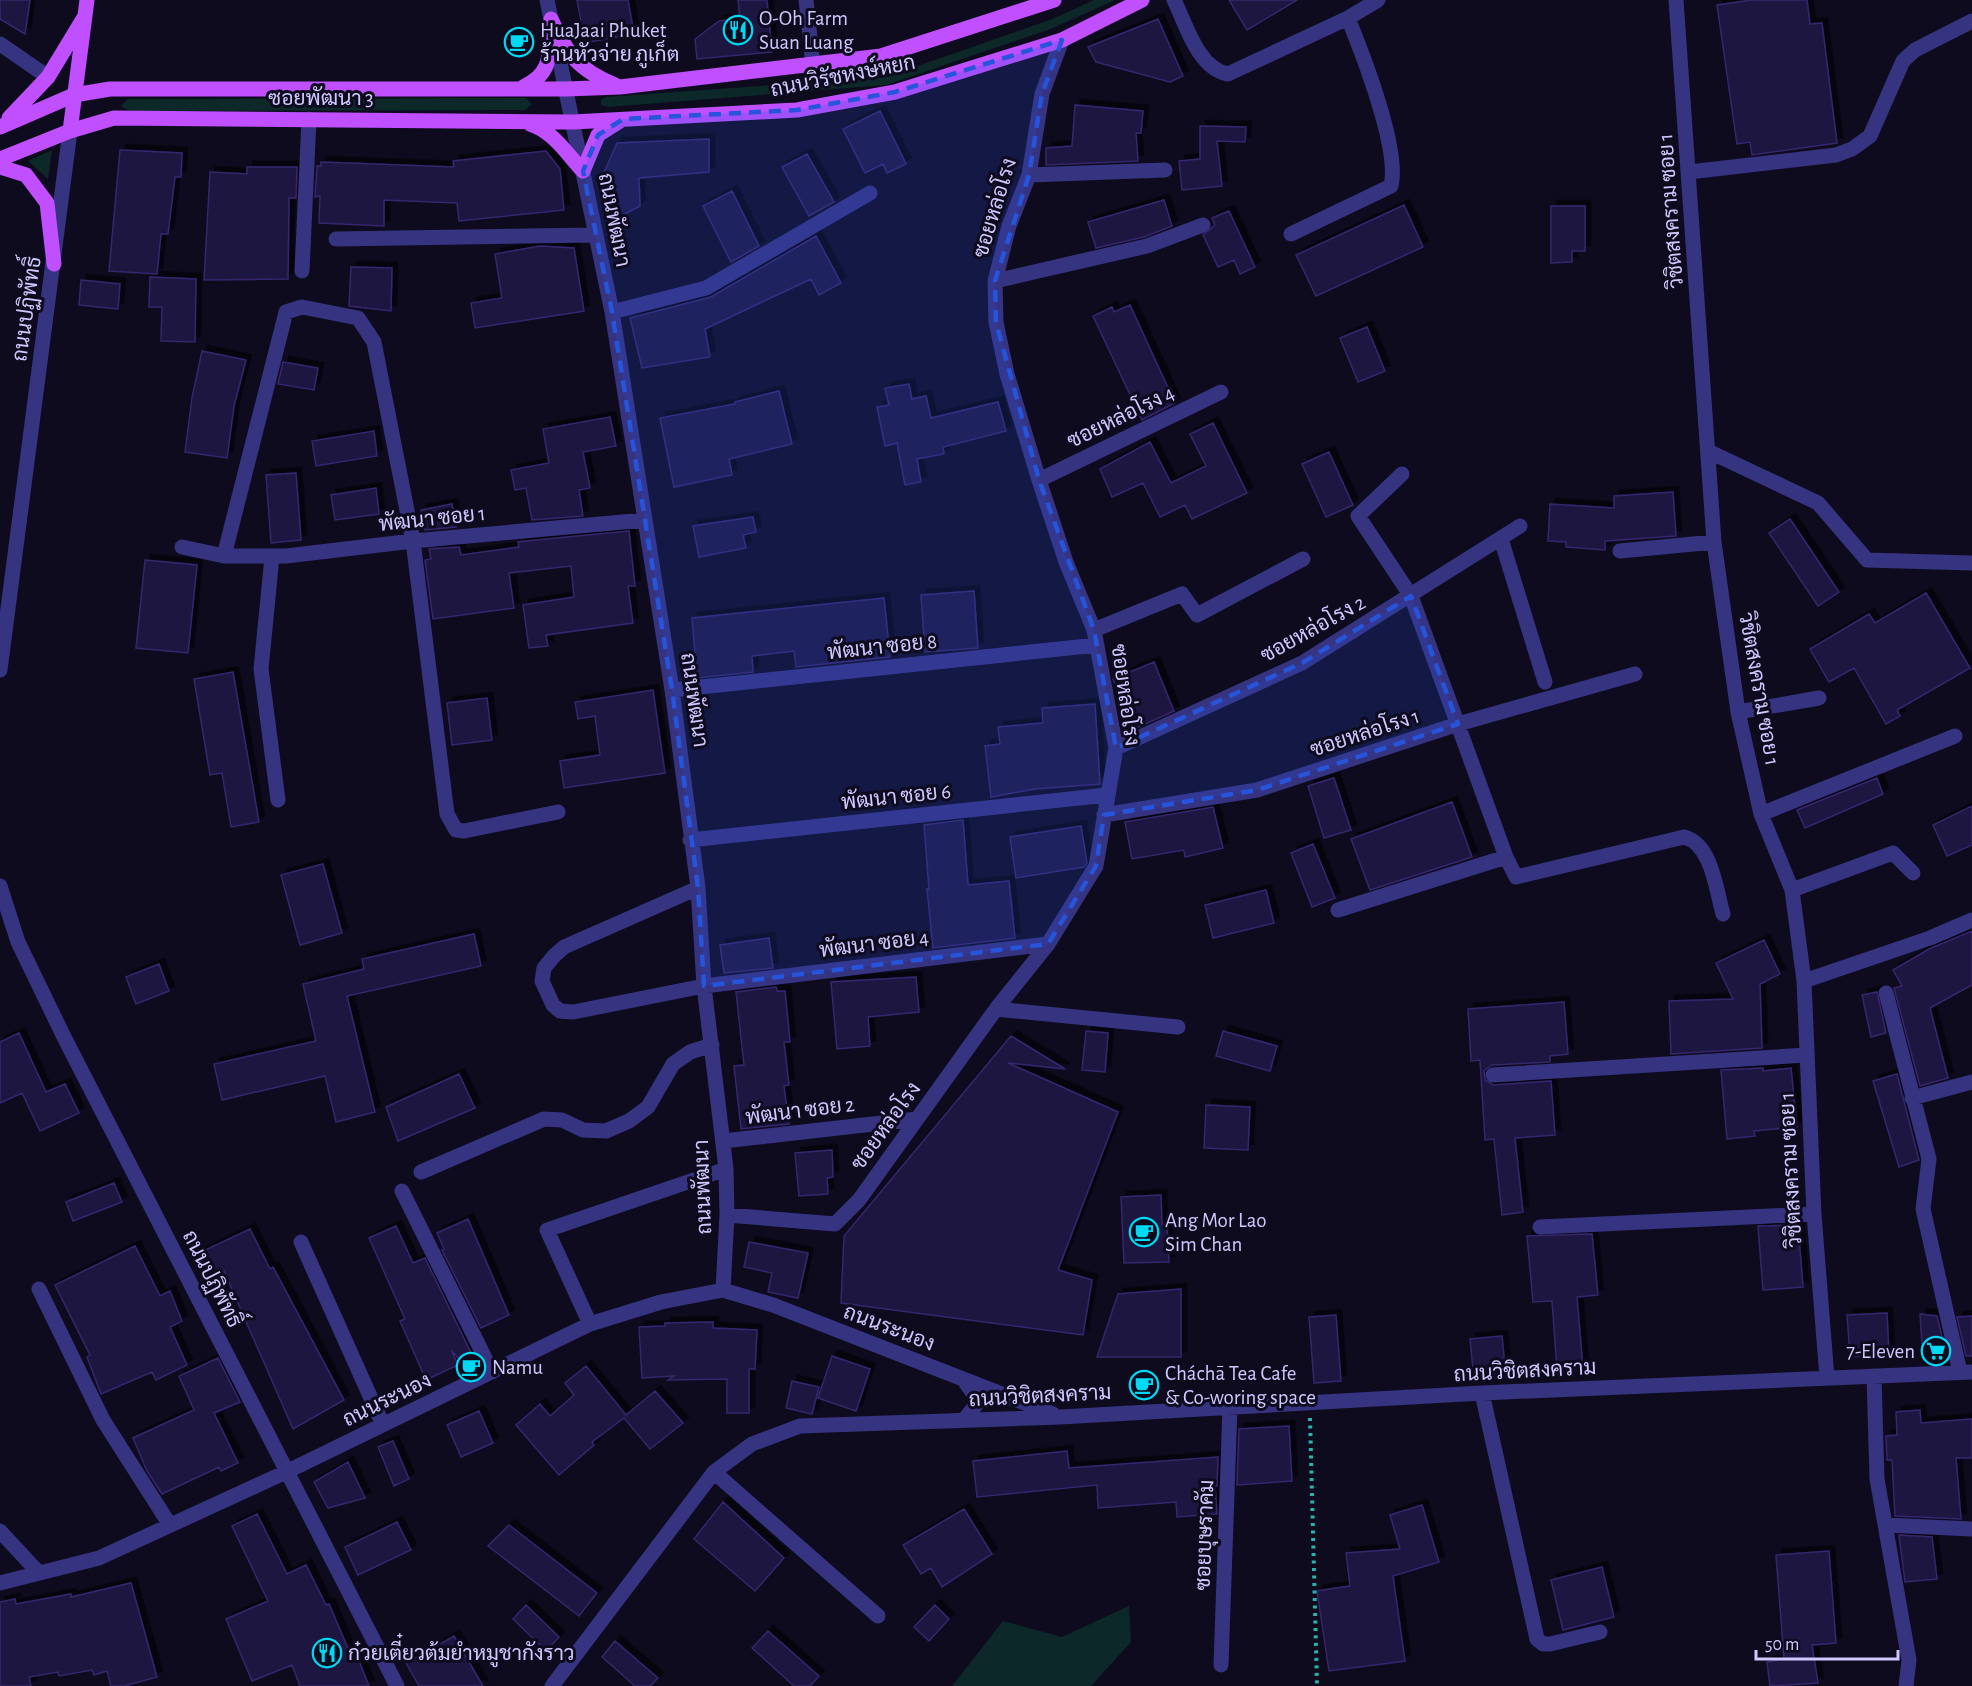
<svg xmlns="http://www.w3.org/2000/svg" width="1972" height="1686" viewBox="0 0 1972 1686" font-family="'Alegreya Sans',Sarabun,sans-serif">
<defs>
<filter id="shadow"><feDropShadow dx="5.5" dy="-5.5" stdDeviation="0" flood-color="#0009"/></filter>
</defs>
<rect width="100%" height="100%" fill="#0e0b1e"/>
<path fill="#0d2828" d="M1094 0H1115L1053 28 886 85 608 107 601 105V100L606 97 886 77 1050 20Z
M526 98 532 104 525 110 130 111 121 106 128 99Z
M52 150 48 179 28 161Z
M1129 1606 1131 1642 1091 1686H952L1003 1621 1062 1637Z"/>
<path fill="#1f1640" stroke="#35266e" stroke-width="1.5" filter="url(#shadow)" d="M0 0H30L25 34 0 19Z
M577 0H628L634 34 585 43Z
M738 0H767L772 52 697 59 695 39 719 21 740 19Z
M1229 0H1297L1247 30Z
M1752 0H1807L1810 24 1822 23 1837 143 1752 155 1750 142 1737 144 1717 5Z
M1158 19 1183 76 1170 82 1096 62 1088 47Z
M1075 105 1143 111 1141 133H1136L1138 161 1046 165V148L1072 146Z
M880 111 906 164 887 173 883 164 865 173 843 129Z
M1200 126 1246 127 1245 142 1217 141 1222 186 1182 190 1179 161 1200 159Z
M709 139V172L639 178 640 206 612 221 603 175 617 143Z
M120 150 182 153 181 177H175L168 234H161L157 274 109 271Z
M546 151 560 169 564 210 459 221 457 203 384 200V226L319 223 320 196 315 197 317 166H321V162L454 167 453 161Z
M807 154 834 202 809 216 782 167Z
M247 167H297L296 198H289L288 279 204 280 210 172 247 174Z
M732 191 759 246 731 262 703 206Z
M1164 200 1172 226 1144 237 1096 248 1088 222Z
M1404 205 1423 247 1316 296 1296 255Z
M1551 206H1585V251H1572V262L1551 263Z
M1229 211 1255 267 1240 274 1234 260 1218 267 1203 235 1215 225 1212 218Z
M816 236 841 283 819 295 811 279 705 329 710 357 642 368 630 318 711 297Z
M540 246 574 248 584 311 475 328 471 303 502 298 495 254Z
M351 267 392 268 391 311 349 306Z
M150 277 196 279 195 342 161 341 162 307H149Z
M81 280 120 284 118 309 79 305Z
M1130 305 1175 403 1142 420 1093 316 1112 307 1114 312Z
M1367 327 1385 371 1358 382 1340 338Z
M202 351 246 360 234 406 227 458 185 452 192 398Z
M283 362 318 368 314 390 278 384Z
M909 384 912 399 926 396 931 418 998 402 1006 431 943 447 944 454 917 459 921 482 905 485 897 443 885 446 877 407 889 405 885 388Z
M779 391 792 444 729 459 732 475 674 487 660 418 735 404V402Z
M610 417 616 446 583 452 590 488 579 490 583 516 532 520 526 488 515 490 511 470 549 463 543 429Z
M1213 423 1247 493 1192 519 1185 505 1160 517 1143 483 1112 497 1100 469 1150 442 1171 483 1206 466 1190 434Z
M374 431 377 456 316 466 312 441Z
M1329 452 1353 505 1326 517 1302 464Z
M296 473 301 540 271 543 266 475Z
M376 488 379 514 335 520 331 495Z
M1673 492 1676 536 1605 541V550L1566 547V542L1548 541 1550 504 1614 508V496Z
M452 504 456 527 425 530 421 510Z
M753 517 756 532 743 535 746 548 699 557 693 526Z
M1790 519 1839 592 1818 606 1769 533Z
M629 531 635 586H628L633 623 546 635 548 646 529 648 523 605 574 597 571 566 509 573 514 608 433 619 425 560 431 559 429 549 459 547 461 555 519 547 518 542 536 540Z
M145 560 197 565 188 653 136 648Z
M974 591 978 648 925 652 921 595Z
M1926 593 1970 668 1897 710 1900 716 1886 724 1854 668 1829 682 1810 649 1869 614 1875 623Z
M884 598 890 657 796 667 794 651 752 656 753 672 697 678 692 618Z
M1154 662 1174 711 1132 730 1113 679Z
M233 672 259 822 231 827 222 773 210 775 194 679Z
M653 690 665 773 564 788 560 761 600 755 595 716 578 719 575 702Z
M487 698 492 740 452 745 447 703Z
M1095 704 1100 784 1035 789 991 797 985 746 1000 744 998 727 1043 723 1042 708Z
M1334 778 1351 830 1324 838 1308 786Z
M1877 778 1883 794 1805 828 1797 810Z
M1452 802 1472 857 1370 890 1351 839Z
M1972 806V845L1947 856 1933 825Z
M1213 807 1223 848 1185 857 1184 850 1132 859 1125 822Z
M963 820 968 885 1009 881 1015 938 933 948 927 889H929L924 825Z
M1081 826 1087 863 1084 867 1016 878 1010 837Z
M1313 844 1335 898 1312 907 1291 853Z
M323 864 342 933 300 945 281 875Z
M1266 890 1274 923 1213 938 1205 905Z
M1972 931V985L1930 1008 1948 1078 1920 1086 1894 988 1902 986 1893 970 1929 949Z
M474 934 481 966 347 996 375 1112 336 1122 325 1076 222 1100 214 1064 316 1041 303 984 364 969 362 959Z
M769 938 773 968 724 973 720 945Z
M1764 940 1780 974 1760 984 1762 1048 1671 1054 1669 1001 1733 999 1716 963Z
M159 964 169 991 136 1004 126 977Z
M916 977 919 1012 868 1017 870 1046 837 1049 831 982Z
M776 987 777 991H785L790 1042H784L789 1085 784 1086 789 1124 741 1129 734 1066 744 1065 736 992Z
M1877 992 1886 1033 1871 1037 1862 995Z
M1564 1002 1568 1054 1550 1056V1062L1492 1065 1484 1071 1485 1080 1493 1085 1551 1081 1555 1135 1515 1138 1523 1212 1502 1215 1494 1139 1485 1140 1480 1060 1471 1061 1468 1009Z
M1086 1031 1108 1033 1105 1072 1082 1070Z
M1223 1031 1277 1046 1270 1071 1216 1056Z
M19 1033 46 1092 65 1084 79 1113 40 1131 22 1093 0 1103V1042Z
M1011 1036 1065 1069 1008 1063 1118 1112 1058 1270 1092 1280 1083 1335 841 1303 844 1236Z
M1763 1068V1071L1791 1068 1797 1127 1754 1131 1755 1136 1727 1139 1721 1070Z
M459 1074 475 1108 398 1141 386 1107Z
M1897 1074 1919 1160 1899 1167 1873 1081Z
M1206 1105 1250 1107 1248 1150 1204 1148Z
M832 1150 833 1177 827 1178 828 1194 799 1196 795 1153Z
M114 1183 122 1202 73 1221 66 1202Z
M1161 1195 1162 1225H1167L1169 1262 1124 1263 1121 1197Z
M468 1219 509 1315 481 1328 442 1250 444 1249 437 1233Z
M1798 1225 1803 1287 1763 1290 1758 1226Z
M396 1226 413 1263 425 1258 473 1357 462 1362 451 1350 458 1365 426 1380 400 1321 405 1319 369 1238Z
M250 1229 270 1269 273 1267 344 1400 293 1429 224 1271 212 1277 201 1252Z
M1592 1234 1598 1295 1577 1297 1583 1368 1557 1370 1552 1301 1533 1302 1527 1236Z
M749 1242 808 1253 798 1298 768 1292 772 1273 744 1267Z
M135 1246 160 1296 170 1291 182 1321 170 1327 187 1365 156 1380 152 1372 101 1394 87 1357 90 1355 55 1285Z
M1181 1289V1357H1097L1118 1294Z
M1887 1313 1889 1354 1850 1357 1847 1315Z
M1920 1314 1937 1316 1947 1357 1923 1358Z
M1336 1315 1341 1381 1314 1383 1309 1317Z
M1972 1316V1356H1966L1957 1317Z
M713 1322V1328L757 1330 755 1369H749V1413H727V1379L668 1380 674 1376 642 1378 639 1327 665 1326V1323Z
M1502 1336 1506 1377 1474 1380 1470 1339Z
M832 1356 870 1369 856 1411 818 1398Z
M218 1358 240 1402 214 1413 238 1463 221 1471 219 1467 162 1494 147 1471 133 1438 194 1410 179 1376Z
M586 1366 626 1415 655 1391 683 1423 650 1449 624 1418 592 1442 594 1445 559 1475 516 1425 540 1404 550 1416 574 1395 565 1383Z
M792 1381 819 1387 812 1414 786 1408Z
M1920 1410 1921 1423 1972 1419V1458H1956L1961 1519 1895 1516 1892 1460H1887L1886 1436 1897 1435 1896 1412Z
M479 1411 493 1443 461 1457 447 1425Z
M1289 1426 1292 1481 1237 1485 1239 1429Z
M393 1441 409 1479 394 1486 378 1447Z
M1067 1451 1069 1468 1218 1457 1217 1486H1215L1217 1514 1177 1517 1176 1502 1098 1508 1097 1485 977 1497 973 1461Z
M348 1462 365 1498 328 1508 314 1482Z
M723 1502 784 1558 755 1591 694 1539Z
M1422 1505 1439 1562 1393 1576 1405 1661 1329 1671 1317 1591 1350 1586 1346 1553 1400 1549 1390 1515Z
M964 1509 992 1554 942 1587 931 1568 921 1574 903 1545Z
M257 1514 287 1574 306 1565 326 1605 329 1604 350 1653 355 1651 369 1686H300L292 1665 252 1681 226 1619 268 1601 232 1526Z
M397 1522 411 1550 358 1575 345 1547Z
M509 1525 597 1593 579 1616 488 1546Z
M1899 1535 1932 1537 1937 1579 1905 1582Z
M1829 1551 1836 1643 1812 1645 1818 1683 1770 1686 1767 1662 1784 1659 1776 1555Z
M1602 1567 1614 1617 1563 1630 1551 1580Z
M131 1583 157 1677 124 1686H111L107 1671 94 1675 92 1670 59 1676 58 1672 29 1677 31 1686H0V1602L15 1599 16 1604 71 1594V1597Z
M526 1605 559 1637 546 1651 513 1619Z
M935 1605 949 1619 929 1641 914 1627Z
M768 1631 819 1676 810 1686H794L752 1648Z
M454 1636 483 1686H419L406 1663Z
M615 1641 658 1678 650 1686H635L602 1657Z"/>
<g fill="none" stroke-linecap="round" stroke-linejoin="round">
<path stroke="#26b5ad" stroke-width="4" stroke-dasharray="3 4.5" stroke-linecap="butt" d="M1310 1418 1317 1686"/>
<path stroke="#363380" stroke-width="15" d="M547 0 612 312 672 690 698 888 704 986 726 1169 727 1215 723 1290
M806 0 813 65
M1174 0C1186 24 1198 69 1228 74L1348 18
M1676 0 1714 542 1738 712 1761 814 1792 890 1804 981 1814 1214 1827 1378
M0 44 48 77
M1689 172 1836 155 1852 149 1870 136 1903 61 1915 50 1972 21
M1029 175 1165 170
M1291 234 1391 186C1400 150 1363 55 1348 18L1378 0
M336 239 595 235
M302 271 309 119
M995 281 1147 246 1203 225
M612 312 706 288 870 193
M1710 452 1818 503 1867 560 1972 563
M1402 474 1358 516 1411 596 1506 857 1516 877 1684 837C1712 844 1716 890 1723 914
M1039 480 1221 392
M1501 539 1545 682
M182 547 224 556H286L413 541 645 520
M1620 551 1714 542
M224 556 286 312 302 307 358 318 374 342 413 541 447 814 456 830 464 831 558 812
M272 557 261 669 278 800
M1094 630 1182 594 1197 615 1303 559
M0 670 70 131
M672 690 1097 645
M1738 712 1819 698
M1116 748 1302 663 1520 526
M1761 814 1955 736
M1104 815 1257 790 1458 724 1635 674
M690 840 1107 795
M0 886 18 942 64 1037 397 1686
M698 888 564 947 554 956 544 968 542 981 553 1005 560 1011 573 1012 704 986 1048 944
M1792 890 1893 853 1913 873
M1338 910 1506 857
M1804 981 1930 938 1972 920
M1886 993 1929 1159 1923 1209 1960 1372
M996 1009 1178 1027
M1493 1075 1806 1055
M1912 1098 1972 1082
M723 1141 917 1119
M421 1172 544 1119 562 1120 583 1130 606 1131 629 1121 648 1107 673 1064 690 1052 712 1045
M402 1191 492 1372
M727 1215 835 1224 859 1200 996 1009 1048 944 1096 866 1116 748 1094 630 1066 562 1039 480 1007 374 996 322 995 281 1009 226 1029 175 1042 94 1062 40
M1540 1227 1814 1214
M301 1242 383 1425
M39 1289 103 1420 170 1525
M590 1324 547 1230 726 1169
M1874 1376 1877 1479 1909 1660 1906 1686
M963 1379 975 1396 976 1405 964 1420
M1482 1393 1537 1639 1543 1644H1550L1600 1632
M714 1472 878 1616
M1885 1525 1972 1529
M0 1531 38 1572
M0 1583 99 1558 286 1472 590 1324 661 1302 723 1290 773 1305 1053 1414
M1221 1665 1230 1407
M552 1686 714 1472 752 1444 800 1426 1060 1417 1482 1393 1972 1372"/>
<path stroke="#bf4fff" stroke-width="15" d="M551 19C568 55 577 69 615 85
M523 87C554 73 549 52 551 22
M9 118 48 77 85 16
M530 124C553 131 567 154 583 171L598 135 620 121
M0 127 74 95 110 89H566L620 87 881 56 1054 0
M70 131 87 0
M0 159 70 131 114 118 573 122 797 110 895 92 1062 40 1142 0
M0 167 26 175 47 203 54 264"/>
</g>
<path fill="#2654da" fill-opacity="0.2" stroke="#2654da" stroke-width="4.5" stroke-dasharray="12 8" stroke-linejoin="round" d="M1062 40 1042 94 1029 175 995 281 996 322 1039 480 1094 630 1116 748 1302 663 1411 596 1458 724 1257 790 1104 815 1096 866 1048 944 704 986 698 888 672 690 612 312 583 171 598 135 623 119 797 110 895 92Z"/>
<defs>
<g id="restaurant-ring" transform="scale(1.5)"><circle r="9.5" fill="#0e0b1e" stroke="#00d9f3" stroke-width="1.5"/><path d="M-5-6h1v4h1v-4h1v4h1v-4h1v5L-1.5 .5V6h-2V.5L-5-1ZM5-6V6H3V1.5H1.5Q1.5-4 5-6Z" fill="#00d9f3"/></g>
<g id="cafe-ring" transform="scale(1.5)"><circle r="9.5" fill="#0e0b1e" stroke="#00d9f3" stroke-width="1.5"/><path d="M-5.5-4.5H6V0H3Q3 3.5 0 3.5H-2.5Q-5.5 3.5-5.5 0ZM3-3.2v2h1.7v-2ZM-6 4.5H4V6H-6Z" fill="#00d9f3"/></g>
<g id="supermarket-ring" transform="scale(1.5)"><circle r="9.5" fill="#0e0b1e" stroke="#00d9f3" stroke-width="1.5"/><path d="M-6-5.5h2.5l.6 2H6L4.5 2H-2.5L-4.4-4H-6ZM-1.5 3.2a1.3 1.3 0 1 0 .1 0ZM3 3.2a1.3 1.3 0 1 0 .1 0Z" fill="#00d9f3"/></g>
</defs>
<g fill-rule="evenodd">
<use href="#restaurant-ring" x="738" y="30"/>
<use href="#cafe-ring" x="519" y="42"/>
<use href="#cafe-ring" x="1144" y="1232"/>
<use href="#supermarket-ring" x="1936" y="1351"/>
<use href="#cafe-ring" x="471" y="1367"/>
<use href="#cafe-ring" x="1144" y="1385"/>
<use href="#restaurant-ring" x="327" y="1653"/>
</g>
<g text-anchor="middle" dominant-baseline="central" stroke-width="6" stroke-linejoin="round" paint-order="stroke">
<g font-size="21" fill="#cfc8ff" stroke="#0e0b1e" text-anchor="start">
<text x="759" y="18">O-Oh Farm<tspan x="759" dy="24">Suan Luang</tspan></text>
<text x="540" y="30">HuaJaai Phuket<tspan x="540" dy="24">ร้านหัวจ่าย ภูเก็ต</tspan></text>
<text x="1165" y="1220">Ang Mor Lao<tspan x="1165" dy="24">Sim Chan</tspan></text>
<text x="1915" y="1351" text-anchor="end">7-Eleven</text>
<text x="492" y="1367">Namu</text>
<text x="1165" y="1373">Cháchā Tea Cafe<tspan x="1165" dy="24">&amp; Co-woring space</tspan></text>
<text x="348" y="1653">ก๋วยเตี๋ยวต้มยำหมูชากังราว</text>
</g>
<g font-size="21" fill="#cfc8ff" stroke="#0e0b1e">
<text transform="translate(843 76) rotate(-11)">ถนนวิรัชหงษ์หยก</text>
<text x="321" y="98">ซอยพัฒนา 3</text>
<text transform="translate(995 208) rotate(-73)">ซอยหล่อโรง</text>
<text transform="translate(1671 211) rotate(-94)">วิชิตสงคราม ซอย 1</text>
<text transform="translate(614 220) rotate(79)">ถนนพัฒนา</text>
<text transform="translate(27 309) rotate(-82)">ถนนปฏิพัทธิ์</text>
<text transform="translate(1121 417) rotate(-26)">ซอยหล่อโรง 4</text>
<text transform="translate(432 519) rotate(-6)">พัฒนา ซอย 1</text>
<text transform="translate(1313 629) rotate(-29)">ซอยหล่อโรง 2</text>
<text transform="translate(882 647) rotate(-6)">พัฒนา ซอย 8</text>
<text transform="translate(1759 689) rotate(80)">วิชิตสงคราม ซอย 1</text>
<text transform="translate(1125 695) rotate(82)">ซอยหล่อโรง</text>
<text transform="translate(694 700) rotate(82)">ถนนพัฒนา</text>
<text transform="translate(1365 733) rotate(-18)">ซอยหล่อโรง 1</text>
<text transform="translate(896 797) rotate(-6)">พัฒนา ซอย 6</text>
<text transform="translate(874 944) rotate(-7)">พัฒนา ซอย 4</text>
<text transform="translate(800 1111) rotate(-7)">พัฒนา ซอย 2</text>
<text transform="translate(886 1126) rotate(-54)">ซอยหล่อโรง</text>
<text transform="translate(1791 1170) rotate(-93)">วิชิตสงคราม ซอย 1</text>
<text transform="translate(703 1187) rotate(-92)">ถนนพัฒนา</text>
<text transform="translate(212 1279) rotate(63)">ถนนปฏิพัทธิ์</text>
<text transform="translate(889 1328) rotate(21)">ถนนระนอง</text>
<text transform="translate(1525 1371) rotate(-3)">ถนนวิชิตสงคราม</text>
<text transform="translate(1040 1396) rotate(-3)">ถนนวิชิตสงคราม</text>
<text transform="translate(387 1400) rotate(-26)">ถนนระนอง</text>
<text transform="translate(1205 1535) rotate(-88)">ซอยบุษราคัม</text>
</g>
</g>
<path d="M1756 1650v9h142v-9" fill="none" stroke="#cfc8ff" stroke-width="3"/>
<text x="1765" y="1650" font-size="18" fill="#cfc8ff" stroke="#0e0b1e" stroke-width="4.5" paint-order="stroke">50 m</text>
</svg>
